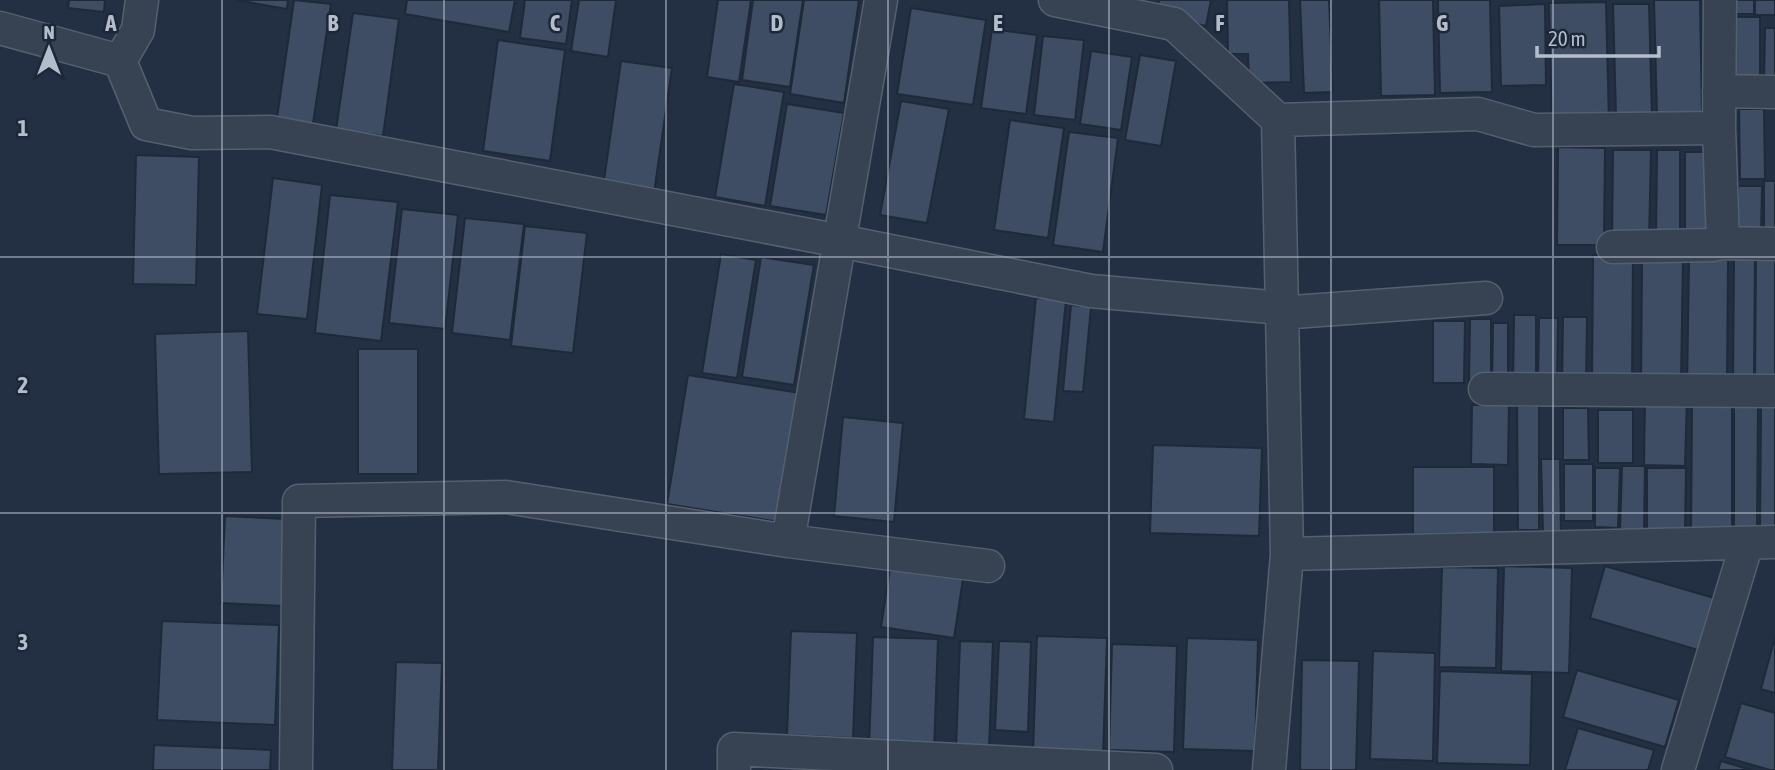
<svg xmlns="http://www.w3.org/2000/svg" width="1775" height="770" viewBox="0 0 1775 770" font-family="'Asap Condensed',sans-serif">
<rect width="100%" height="100%" fill="#233043"/>
<path fill="#3e4d63" stroke="#1e2939" stroke-width="2" d="M69 0H105L104 12 68 8Z
M236 0H288L287 9Z
M294 0 331 4 312 130 276 125Z
M407 0H515L509 32 405 14Z
M525 0H572L566 44 520 38Z
M579 0H616L608 57 571 51Z
M718 0H751L739 82 707 77Z
M753 0H803L790 87 742 80Z
M804 0H859L844 103 790 94Z
M1159 0H1211L1206 26 1156 15Z
M1227 0H1289L1291 82 1249 83 1248 54H1228Z
M1300 0H1329L1333 92 1304 93Z
M1379 0H1433L1435 95 1381 96Z
M1438 0H1490L1492 92 1440 93Z
M1654 0H1700L1702 116 1657 117Z
M1734 0H1754V14H1734Z
M1755 0H1775V15H1755Z
M1606 2 1609 122 1552 123 1549 3Z
M1545 4 1546 85 1501 86 1499 6Z
M1613 4H1649L1652 117H1616Z
M911 8 986 20 973 105 897 94Z
M353 13 399 19 383 136 336 130Z
M1732 17H1760V81H1732Z
M1765 28H1775V82H1764Z
M992 29 1037 35 1026 114 981 108Z
M1043 36 1084 40 1075 120 1034 115Z
M498 40 565 50 550 161 483 151Z
M1091 51 1132 57 1121 130 1080 124Z
M1140 55 1176 61 1161 146 1125 140Z
M621 61 672 68 654 193 603 187Z
M734 84 784 92 765 206 715 197Z
M901 101 949 109 927 223 880 215Z
M787 104 844 113 826 215 770 206Z
M1739 109H1764L1765 179H1740Z
M1010 120 1064 128 1048 238 994 230Z
M1069 132 1118 138 1103 252 1053 245Z
M1558 147 1605 148 1604 245H1557Z
M1613 150H1651L1649 243 1612 242Z
M1657 150H1680V237H1656Z
M1685 152H1709L1708 241 1685 240Z
M136 155 199 157 196 285 133 284Z
M273 178 322 185 307 319 257 314Z
M1764 181H1775V240H1764Z
M1738 186H1762L1761 239H1737Z
M330 195 398 202 381 341 315 333Z
M402 209 458 215 445 329 389 323Z
M465 218 524 224 510 340 452 333Z
M525 226 587 233 573 353 511 346Z
M1756 247H1775V384H1755Z
M721 254 756 260 737 378 702 373Z
M1593 255 1633 256 1632 387 1592 386Z
M1642 256 1683 257 1681 384H1641Z
M761 257 814 265 794 385 742 377Z
M1734 257H1755L1754 382H1733Z
M1689 260H1728L1727 386H1687Z
M1036 298 1066 300 1054 422 1024 419Z
M1071 305 1091 307 1083 392 1063 391Z
M1514 315H1536V387L1513 386Z
M1563 317H1587L1586 386H1562Z
M1539 318H1558L1557 387H1538Z
M1470 319H1491V380H1469Z
M1433 321H1465L1464 383H1433Z
M1493 323H1508V387L1492 386Z
M248 331 252 472 159 474 155 334Z
M358 349H418V474H358Z
M688 375 800 393 779 522 667 504Z
M1645 398 1687 399 1685 466 1644 465Z
M1692 403H1732V533H1691Z
M1761 403 1775 404V533H1760Z
M1734 404H1758L1757 532 1734 531Z
M1472 405H1509L1508 465 1471 464Z
M1517 406H1539V530H1518Z
M1563 408H1588L1589 460H1563Z
M1598 410H1633V463H1598Z
M843 417 903 423 894 522 834 516Z
M1153 445 1262 448 1259 536 1150 533Z
M1541 459H1560L1561 533H1543Z
M1564 464H1593V521H1564Z
M1622 466H1645L1644 531H1620Z
M1413 467H1494V533L1413 534Z
M1595 468H1620L1618 528 1595 527Z
M1647 468H1686L1685 531H1647Z
M225 516 286 519 282 606 221 603Z
M1504 566 1572 568 1569 673 1501 671Z
M1605 566 1714 598 1698 650 1590 618Z
M1442 567 1498 568 1496 668 1439 667Z
M890 568 963 579 954 638 881 627Z
M162 621 279 625 275 725 157 720Z
M791 631 857 633 853 738 787 735Z
M1037 636 1107 638 1103 756 1033 753Z
M873 637 938 639 934 750 869 748Z
M1775 637V693L1761 689Z
M1187 638 1258 640 1255 751 1183 749Z
M960 641 993 642 989 750 956 749Z
M999 641 1031 642 1028 732 995 730Z
M1112 644 1177 646 1174 752 1109 750Z
M1373 651 1435 653 1433 761 1370 759Z
M1302 660 1359 661 1356 770H1300Z
M396 662 442 663 438 770H392Z
M1577 670 1679 700 1665 747 1563 717Z
M1440 671 1532 674 1530 765 1437 763Z
M1741 703 1775 713V770H1770L1725 757Z
M1578 728 1654 750 1648 770H1565Z
M154 745 271 750 270 770H153Z
M1721 761 1751 770H1718Z"/>
<g fill="none" stroke-linecap="round" stroke-linejoin="round">
<g stroke="#55606f" stroke-width="35">
<path id="minor" d="M1055 0 1174 24 1278 120 1287 554 1269 770
M1720 0 1719 128 1723 243
M0 28 120 61
M120 61 146 124 192 133 270 132 840 241 1091 291 1282 308 1293 312 1486 298
M120 61 138 30 142 0
M1719 91 1775 92
M1278 120 1478 114 1534 130 1719 128
M1613 247 1712 245 1723 243 1775 244
M1485 389 1775 391
M788 541 881 0
M1287 554 1775 542
M296 770 299 501 506 497 788 541 988 566
M734 770V749L1156 770
M1678 770 1747 543"/>
</g>
<use href="#minor" stroke="#374252" stroke-width="32"/>
</g>
<path fill="none" stroke="#b4bdcc" stroke-width="2" stroke-opacity="0.55" d="M222 0V770M444 0V770M666 0V770M888 0V770M1109 0V770M1331 0V770M1553 0V770M0 257H1775M0 513H1775"/>
<g font-size="23" text-anchor="middle" font-weight="bold" fill="#b4bdcc" stroke="#1c2737" stroke-width="5" stroke-linejoin="round" paint-order="stroke">
<text x="111" y="31">A</text>
<text x="333" y="31">B</text>
<text x="555" y="31">C</text>
<text x="777" y="31">D</text>
<text x="998" y="31">E</text>
<text x="1220" y="31">F</text>
<text x="1442" y="31">G</text>
<text x="23" y="136">1</text>
<text x="23" y="393">2</text>
<text x="23" y="650">3</text>
</g>
<g transform="translate(49 49)" stroke="#1c2737" stroke-width="5" paint-order="stroke">
<path d="M0-5L12 26L0 18L-12 26Z" fill="#b4bdcc"/>
<text y="-10" font-size="19" font-weight="bold" text-anchor="middle" fill="#b4bdcc">N</text>
</g>
<path d="M1537 46v10h122v-10" fill="none" stroke="#b4bdcc" stroke-width="3.5"/>
<text x="1548" y="46" font-size="21" fill="#b4bdcc" stroke="#1c2737" stroke-width="5" paint-order="stroke">20 m</text>
</svg>
